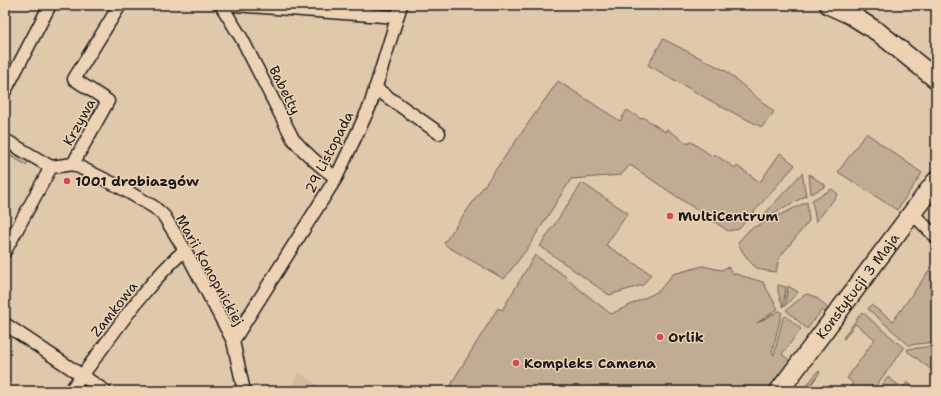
<svg xmlns="http://www.w3.org/2000/svg" width="941" height="396" viewBox="0 0 941 396" font-family="'Shantell Sans',sans-serif">
<rect width="100%" height="100%" fill="#e0c8ab"/>
<filter id="ink" filterUnits="userSpaceOnUse"><feTurbulence type="fractalNoise" baseFrequency=".025" numOctaves="2"/><feDisplacementMap in="SourceGraphic" scale="8" xChannelSelector="R" yChannelSelector="G"/><feConvolveMatrix kernelMatrix="1 2 1 2 8 2 1 2 1" color-interpolation-filters="sRGB"/></filter>
<g filter="url(#ink)">
<path fill="#d0b99f" d="M298 372 326 391H292Z"/>
<path fill="#c0ab93" stroke="#6e6458" d="M663 39 726 71 774 112 762 127 720 106 648 65Z
M558 81 620 121 627 110 641 119 643 117 665 132 667 129 688 144 690 141 712 156 714 154 735 168 737 166 760 182 780 153 795 165 739 229 728 231 630 165 621 175 571 179 527 249 504 279 448 247 444 243Z
M866 133 922 173 897 210 838 172Z
M5 149 28 161 26 165 5 153Z
M802 173 806 196 758 221Z
M809 174 826 186 811 194Z
M582 183 628 213 606 245 651 274 643 285 609 295 540 246Z
M832 189 838 194 816 222 812 200Z
M807 202 809 221 779 258 776 272C770 271 761 271 757 268 750 264 740 249 738 242L750 229Z
M535 255 565 276 573 284 611 314 659 291 673 274 703 266 721 270 728 267 732 273 763 282 778 309 757 323 779 311 782 312 772 352 774 355 783 318 786 316 801 329 782 354 790 361 783 373 767 391H449L454 379 498 308 502 310Z
M936 261V342L909 345 868 309 871 305 893 321Z
M778 285 786 287 783 307 778 292Z
M788 286 798 292 785 306Z
M806 294C814 295 824 302 828 310L827 313 822 310 807 329 786 310Z
M862 312 904 348 872 391H847L853 383 847 378 875 339 855 324 844 339 843 338Z
M936 346V373L907 351 908 349Z
M818 371 820 372 811 385 819 391H815L807 385Z
M888 377 906 391H877Z
M907 382 919 391H910L904 387Z"/>
<g fill="none" stroke-linecap="round" stroke-linejoin="round">
<g stroke="#1c1c1c" stroke-width="15">
<path id="street" d="M221 5 242 39 293 139C306 154 320 166 336 178
M234 5 397 17
M375 88 439 133
M5 91 50 5
M5 140 51 167
M73 164 108 101 74 79 120 5
M51 167 73 164 118 186 154 207 164 216 185 250 233 341 244 391
M912 213 936 237
M5 251 51 167
M5 324 105 391
M233 341 336 178 370 106 401 5
M70 391C107 345 140 289 185 250"/>
</g>
<g stroke="#1c1c1c" stroke-width="21">
<g id="secondary">
<path d="M829 5 851 15 878 32 936 79"/>
<path id="s1" d="M779 391 936 181"/>
</g>
</g>
<use href="#street" stroke="#edd3b4" stroke-width="12"/>
<use href="#secondary" stroke="#edd3b4" stroke-width="18"/>
</g>
</g>
<g fill="#d1495b" stroke="#edd3b4" stroke-width="1.5">
<circle cx="67" cy="181" r="4"/>
<circle cx="670" cy="216" r="4"/>
<circle cx="660" cy="337" r="4"/>
<circle cx="516" cy="363" r="4"/>
</g>
<g text-anchor="middle" dominant-baseline="central" stroke-width="3" stroke-linejoin="round" paint-order="stroke">
<g font-size="14" fill="#1c1c1c" stroke="#edd3b4">
<text transform="translate(285 90) rotate(63)">Babetty</text>
<text transform="translate(79 122) rotate(-61)">Krzywa</text>
<text transform="translate(329 152) rotate(-63)">29 Listopada</text>
<text transform="translate(210 270) rotate(61)">Marii Konopnickiej</text>
<text stroke="none"><textPath href="#s1" startOffset="131">Konstytucji 3 Maja</textPath></text>
<text transform="translate(114 309) rotate(-52)">Zamkowa</text>
</g>
<g font-size="14" font-weight="bold" fill="#1c1c1c" stroke="#edd3b4" text-anchor="start">
<text x="75" y="181">1001 drobiazgów</text>
<text x="678" y="216">MultiCentrum</text>
<text x="668" y="337">Orlik</text>
<text x="524" y="363">Kompleks Camena</text>
</g>
</g>
<rect width="941" height="396" fill="none" stroke="#edd3b4" stroke-width="20"/>
<rect x="10" y="10" width="921" height="376" fill="none" stroke="#1c1c1c" stroke-width="1.5" filter="url(#ink)"/>
</svg>
